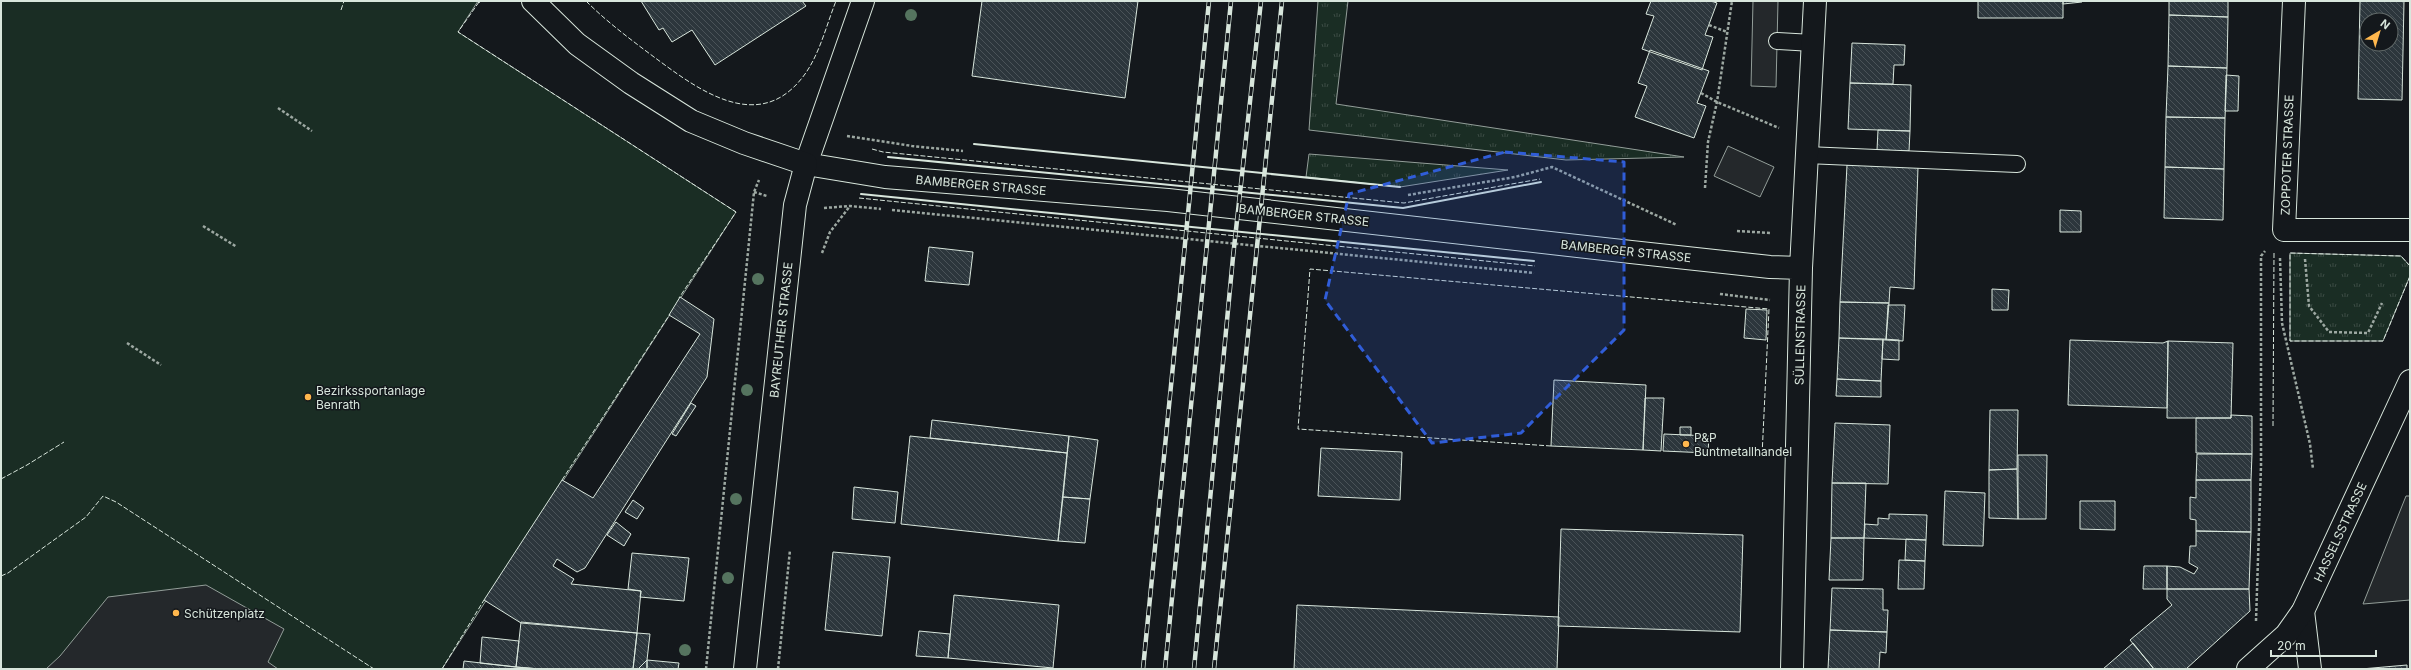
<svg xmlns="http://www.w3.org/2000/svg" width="2411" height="670" viewBox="0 0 2411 670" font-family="Inter,sans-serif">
<defs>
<pattern id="grass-tufts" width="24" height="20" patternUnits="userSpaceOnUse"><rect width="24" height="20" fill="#1a2d24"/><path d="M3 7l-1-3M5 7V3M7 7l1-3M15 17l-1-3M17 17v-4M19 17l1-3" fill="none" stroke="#3b4b43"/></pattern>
<pattern id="building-back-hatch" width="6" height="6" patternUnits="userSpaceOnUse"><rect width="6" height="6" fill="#2c363c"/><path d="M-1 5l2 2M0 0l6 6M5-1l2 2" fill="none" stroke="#4a5358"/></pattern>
</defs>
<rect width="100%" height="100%" fill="#14181c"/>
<path fill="url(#grass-tufts)" stroke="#939e99" d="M1318 1H1348L1336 104 1684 157 1566 160 1309 130Z
M1309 154 1508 170 1400 187 1306 177Z
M2290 253 2401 256 2410 266V276L2383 341H2290Z"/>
<path fill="#1a2d24" stroke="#939e99" d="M1 1H478L458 32 736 212 442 669H1Z"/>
<path fill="#24282b" stroke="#939e99" d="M1753 1H1778L1776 87 1751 86Z
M1728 146 1774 167 1760 197 1714 176Z
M2406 496H2410V600L2363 604Z
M206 585 284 629 268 662 278 669H46L60 656 108 597Z"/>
<path fill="url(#building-back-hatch)" stroke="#d8e6dc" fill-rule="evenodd" d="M641 1H802L806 6 715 65 692 30 672 42 663 28 659 30Z
M982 1H1138L1125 98 972 76Z
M1651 1H1711L1717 3 1705 35 1713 37 1702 70 1642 49 1654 16 1646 14Z
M1978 1H2063V18H1978Z
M2063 1H2082V2L2063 4Z
M2169 1H2228V17L2169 15Z
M2360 1H2404L2402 100 2358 99ZM2367 20H2391V44H2367Z
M2169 15 2228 17 2227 68 2168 66Z
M1852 43 1905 45 1904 65H1894L1893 84 1850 83Z
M1650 50 1709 71 1697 103 1706 106 1694 138 1635 117 1647 86 1638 83Z
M2168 66 2227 68 2225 118 2166 117Z
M2226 75 2239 76 2238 111H2225Z
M1850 83 1911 85 1910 131 1848 129Z
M2166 117 2225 118 2224 169 2165 167Z
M1878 130 1910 131 1909 151 1877 150Z
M1847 165 1918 167 1914 289 1890 287 1889 303 1840 302Z
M2165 167 2224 169 2223 220 2164 218Z
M2060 210 2081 211V232H2060Z
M929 247 973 252 969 285 925 281Z
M1992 289 2009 290 2008 310H1992Z
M680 297 714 319 707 377 585 568 577 572 557 559 553 566 574 579 571 584 641 591 637 633 521 623 484 600 562 480 593 498 700 334 669 315Z
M1840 302 1889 303 1886 340 1839 338Z
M1888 305H1905L1903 341 1886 340Z
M1746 309 1767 310 1766 340 1744 338Z
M1839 338 1883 339 1881 381 1837 379Z
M1883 339 1899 340V360L1882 359Z
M2070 340 2163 343 2168 341 2167 408 2068 405Z
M2168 341 2233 343 2231 418H2167Z
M1837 379 1881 381V397L1836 396Z
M1554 380 1646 385 1643 450 1551 446Z
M1645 398H1664L1661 451 1643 450Z
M691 403 696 406 676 436 672 434Z
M1990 410H2018L2017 469 1989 470Z
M2231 415 2252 416V454L2196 453V418H2231Z
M932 420 1069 436 1067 453 930 438Z
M1835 423 1890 425 1888 484 1832 483Z
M1680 427H1691V435H1680Z
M1664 434 1709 436 1708 453 1663 451Z
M910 436 1067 453 1058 541 901 524Z
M1069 436 1098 440 1090 499 1063 497Z
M1321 448 1402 452 1400 500 1318 496Z
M2197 454H2252L2251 480H2196Z
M2018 455H2047L2046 519H2018Z
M2017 469 2018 519 1989 518V470Z
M2196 480H2251V532L2196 531V520L2190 519V497L2196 498Z
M1832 483H1866L1864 538H1831Z
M854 487 898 492 895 523 852 519Z
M1945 491 1985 493 1983 546 1943 545Z
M1063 497 1090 499 1085 543 1058 541Z
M633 500 644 508 637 519 625 512Z
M2080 501H2115V530L2080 529Z
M1889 514 1927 515 1926 540 1864 538 1865 524 1878 525V518L1889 519Z
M616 522 631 534 624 546 607 535Z
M1561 529 1743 535 1740 632 1558 626Z
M2196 531 2251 532 2249 589H2167V566L2180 567 2194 574 2198 568 2189 563 2190 546H2196Z
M1831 538H1864L1863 580H1829Z
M1906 539 1926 540 1925 561 1905 560Z
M833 552 890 557 882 636 825 630Z
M632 553 689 558 684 601 640 597 641 591 628 589Z
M1899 560 1925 561 1924 589H1898Z
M2144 566H2167V589H2143Z
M1832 588 1883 589V610H1888L1887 632 1830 630Z
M2167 589H2249L2250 611 2186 669H2154L2130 640 2172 605 2167 599Z
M954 595 1059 605 1053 668 948 658Z
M1297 605 1559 617 1557 669H1294Z
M521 622 637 633 633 669H540L516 667Z
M1830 630 1887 632 1886 653 1880 652 1879 669H1828Z
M919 631 950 634 948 658 916 656Z
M637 633 650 634 647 660 638 669H633Z
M482 637 519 641 516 667 480 663Z
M2133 643 2154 669H2103Z
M647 660V669H638Z
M647 660 679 663 678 669H647Z
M464 661 516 667 540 669H463Z
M2407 665V669H2361Z"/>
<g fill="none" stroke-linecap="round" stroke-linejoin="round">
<g stroke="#d8e6dc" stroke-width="18">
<path id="service" d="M1777 41 1813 43
M1806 155 2017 164"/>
</g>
<g stroke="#d8e6dc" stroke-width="24">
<path id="minor" d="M863 1 806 164 885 177 1168 200 1631 252 1770 267 1801 268
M2294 1 2284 230H2410
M2303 611 2310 669
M1792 669 1801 268 1815 1"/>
</g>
<g stroke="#d8e6dc" stroke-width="24">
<path id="tertiary" d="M533 1 577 44 631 83 691 121 744 143 806 164 795 205 745 669
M2248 669 2286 635 2303 611 2410 381"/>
</g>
<path stroke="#9da8a2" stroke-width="2.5" stroke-dasharray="3 2" stroke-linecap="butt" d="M1709 25 1727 32
M1701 93 1717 102 1779 128
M278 108 312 131
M847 136 912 146 963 151
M1705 188 1708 142 1717 102 1732 1
M754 192 767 196
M1408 195 1515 177 1552 167 1677 225
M824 208 850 206 881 209
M892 210 1534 273
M203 226 237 247
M1737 231 1771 233
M822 253 830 232 850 206
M2280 258 2282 323 2310 444 2313 469
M2305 259 2309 306 2329 332 2368 333 2382 303
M1720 294 1770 300
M127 343 161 365
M2256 621 2261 466V256L2265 251
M706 669 754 192 759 180
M778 669 790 550"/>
<use href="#service" stroke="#14181c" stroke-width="16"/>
<use href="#minor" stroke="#14181c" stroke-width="22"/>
<use href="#tertiary" stroke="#14181c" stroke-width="22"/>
<g stroke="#d8e6dc" stroke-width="4.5">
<path id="rail" d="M1143 669 1209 1
M1165 669 1231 1
M1194 669 1233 257 1261 1
M1214 669 1282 1"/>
</g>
<use href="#rail" stroke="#14181c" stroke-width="3" stroke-dasharray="9" stroke-linecap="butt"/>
<path stroke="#d8e6dc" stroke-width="1" stroke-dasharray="5 2" stroke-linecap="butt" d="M586 1C607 22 630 39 654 57 696 88 757 135 802 78 819 57 826 26 836 1
M479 2 458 32 736 212 679 298
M341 10 344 1
M872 149 883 152 1404 203 1540 179
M859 198 1535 266
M2410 266 2401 256 2290 253V341H2383L2410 276
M2273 426 2274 253
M1551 446 1298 429 1310 269 1769 309 1762 456 1708 453
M1 479 27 465 64 442
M562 480 670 314
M1 576 8 573 86 517 103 496 116 502 374 669
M442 669 484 600"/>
<path stroke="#d8e6dc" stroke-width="2" d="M478 1 479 2
M974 144 1400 187
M888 157 1403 208 1541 182
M861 194 1534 261"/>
</g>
<g fill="#55745f">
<circle cx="911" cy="15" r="6"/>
<circle cx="758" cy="279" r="6"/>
<circle cx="747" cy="390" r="6"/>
<circle cx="736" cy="499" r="6"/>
<circle cx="728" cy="578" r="6"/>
<circle cx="685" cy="650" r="6"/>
</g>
<path fill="#305dd8" fill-opacity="0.2" stroke="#305dd8" stroke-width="3" stroke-dasharray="8 5" stroke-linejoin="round" d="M1505 152 1624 162V330L1521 433 1432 443 1325 300 1349 194Z"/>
<g fill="#ffb74d" stroke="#14181c" stroke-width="1.5">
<circle cx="308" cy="397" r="4"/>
<circle cx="1686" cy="444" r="4"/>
<circle cx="176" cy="613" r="4"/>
</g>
<g text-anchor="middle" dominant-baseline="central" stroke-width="3" stroke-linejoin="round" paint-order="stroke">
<g font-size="12" fill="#d8e6dc" stroke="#14181c">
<text transform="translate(2287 155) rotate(-88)">ZOPPOTER STRASSE</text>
<text transform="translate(981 185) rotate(5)">BAMBERGER STRASSE</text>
<text transform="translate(1304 215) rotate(6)">BAMBERGER STRASSE</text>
<text transform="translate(1626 251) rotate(6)">BAMBERGER STRASSE</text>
<text transform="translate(781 330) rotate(-84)">BAYREUTHER STRASSE</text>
<text transform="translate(1800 335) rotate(-89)">SÜLLENSTRASSE</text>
<text transform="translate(2340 532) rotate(-65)">HASSELSSTRASSE</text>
</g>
<g font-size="12" fill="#d8e6dc" stroke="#14181c" text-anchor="start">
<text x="316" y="390">Bezirkssportanlage<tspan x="316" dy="14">Benrath</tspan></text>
<text x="1694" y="437">P&amp;P<tspan x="1694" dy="14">Buntmetallhandel</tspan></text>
<text x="184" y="613">Schützenplatz</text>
</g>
</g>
<rect width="2411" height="670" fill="none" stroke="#d8e6dc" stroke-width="4"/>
<g transform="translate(2379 32) rotate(38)"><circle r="19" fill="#14181c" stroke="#626a69"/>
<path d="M0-3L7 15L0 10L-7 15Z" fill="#ffb74d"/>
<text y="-6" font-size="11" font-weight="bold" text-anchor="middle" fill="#d8e6dc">N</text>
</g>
<path d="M2271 650v6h105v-6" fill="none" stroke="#d8e6dc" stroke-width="2"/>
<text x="2277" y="650" font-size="12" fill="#d8e6dc" stroke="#14181c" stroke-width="3" paint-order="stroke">20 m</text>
</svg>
